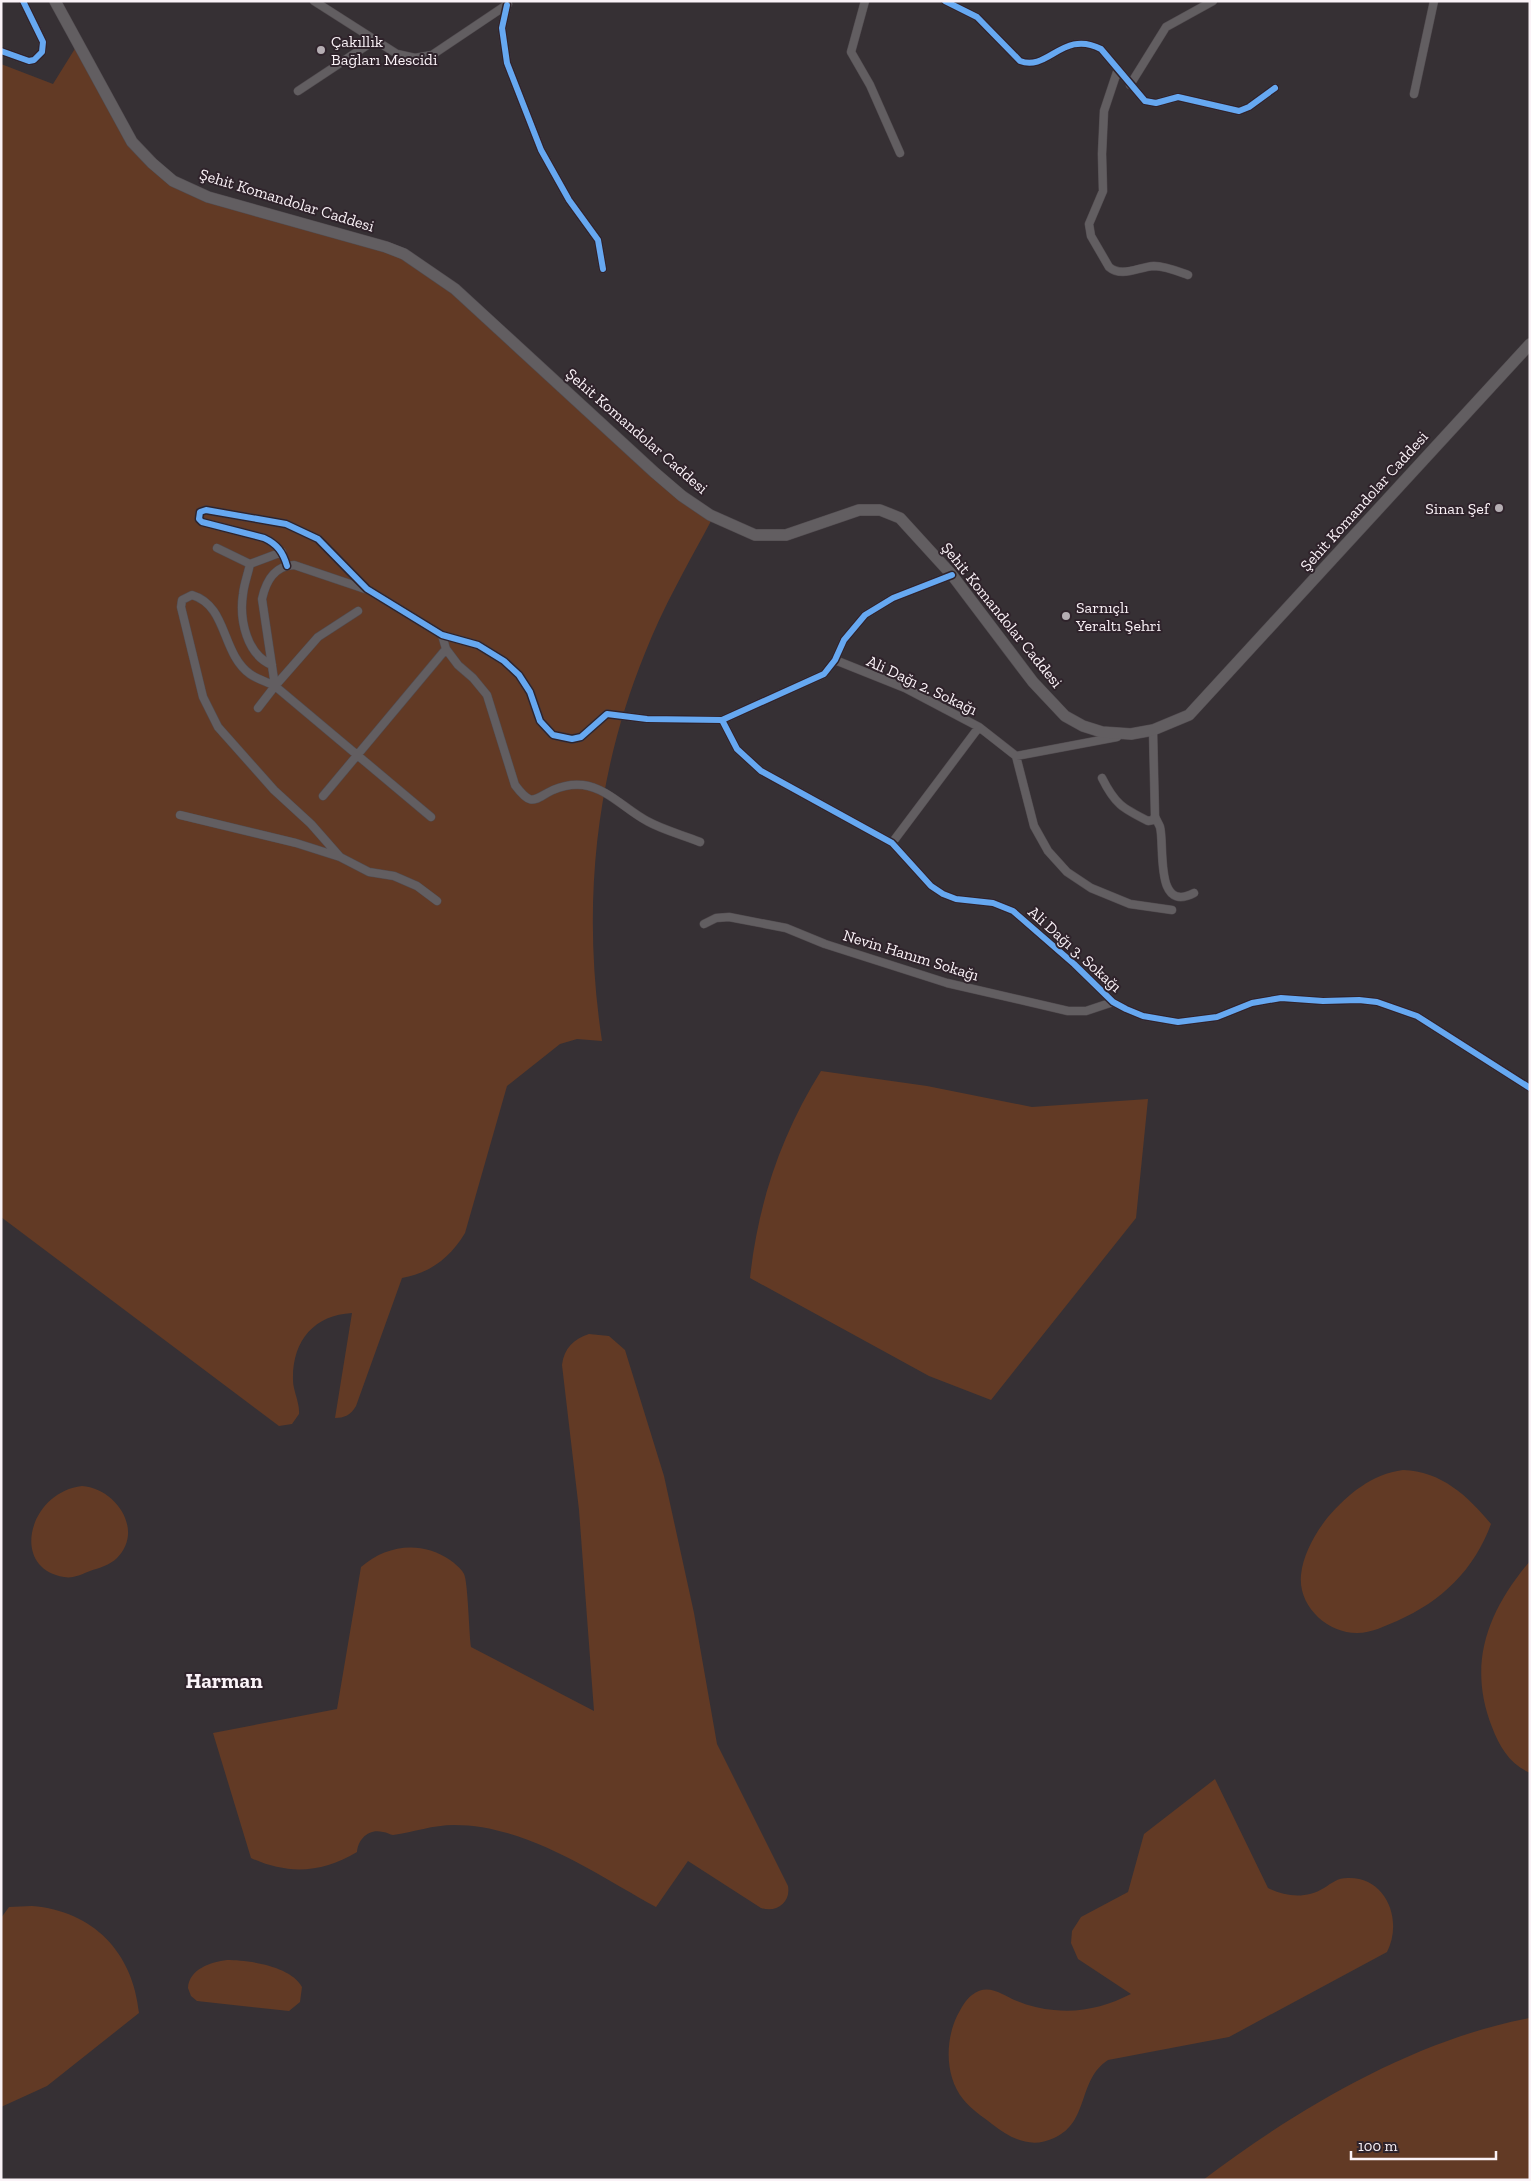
<svg xmlns="http://www.w3.org/2000/svg" width="1531" height="2181" viewBox="0 0 1531 2181" font-family="'Zilla Slab',serif">
<rect width="100%" height="100%" fill="#363034"/>
<path fill="#623a25" d="M76 47 127 139 187 186 416 262 711 521C688 564 663 607 645 653 594 778 582 909 602 1041L577 1039 560 1044 507 1086 465 1233C450 1258 430 1273 402 1278L356 1406C351 1415 344 1418 335 1418L352 1313C314 1315 292 1341 293 1380 293 1391 300 1403 299 1414L292 1424 279 1426 1 1217V64L53 84Z
M821 1071 927 1086 1032 1107 1148 1099 1136 1218 991 1400 929 1376 750 1278C758 1203 781 1135 821 1071Z
M589 1334 609 1336 625 1350 664 1476 694 1613 717 1744 788 1886C791 1903 776 1913 761 1908L688 1861 656 1907C594 1873 526 1825 454 1825 433 1825 414 1832 393 1835 390 1835 387 1832 383 1832 369 1828 358 1839 357 1852 323 1873 287 1875 251 1858L213 1733 337 1709 361 1567C386 1545 421 1540 450 1560 454 1563 461 1568 464 1574 468 1582 469 1633 471 1647L594 1711 579 1510 562 1365C564 1348 574 1339 589 1334Z
M1403 1470C1441 1471 1468 1496 1491 1524 1474 1570 1442 1601 1397 1621 1384 1626 1372 1633 1357 1633 1327 1633 1298 1606 1301 1575 1303 1554 1316 1532 1328 1517 1348 1494 1372 1474 1403 1470Z
M82 1486C115 1488 145 1530 117 1558 110 1565 99 1568 90 1571 82 1574 73 1579 64 1577 9 1568 29 1492 82 1486Z
M1530 1561V1773C1510 1764 1500 1748 1492 1727 1467 1663 1488 1611 1530 1561Z
M1215 1779 1268 1888C1286 1897 1306 1899 1324 1888 1332 1883 1337 1878 1348 1878 1387 1877 1403 1921 1387 1952L1229 2037 1108 2060C1077 2080 1090 2122 1054 2138 1031 2149 1011 2139 992 2124 983 2117 971 2109 963 2099 945 2077 945 2041 957 2016 961 2009 965 2000 972 1995 988 1982 1002 1995 1017 2001 1029 2006 1042 2009 1054 2010 1082 2013 1107 2006 1131 1994L1078 1959 1071 1943 1072 1931 1081 1917 1128 1892 1144 1834Z
M32 1906C93 1911 133 1952 139 2013L47 2086 1 2107V1918L9 1907Z
M227 1960C248 1960 291 1966 302 1987L300 2002 289 2011 197 2001 191 1996 188 1988C189 1969 211 1962 227 1960Z
M1530 2018V2180H1203C1295 2110 1415 2039 1530 2018Z"/>
<g fill="none" stroke-linecap="round" stroke-linejoin="round">
<g stroke="#524c50" stroke-width="9">
<path id="minor" d="M314 1 397 54 415 58 432 55 508 4
M865 1 851 52 870 85 900 153
M945 1 977 17 1020 61C1048 72 1063 29 1101 49L1145 101 1156 103 1178 97 1239 111 1249 107 1275 88
M507 5 502 28 507 63 541 150 569 200 598 240 603 269
M1 51 29 61 34 60 42 52 43 42 23 1
M1118 69 1104 111 1102 154 1103 191 1089 224 1091 236 1109 267C1122 278 1138 267 1154 266 1165 266 1177 271 1188 275
M1130 85 1166 27 1213 1
M298 91 375 40
M1414 94 1434 1
M217 548 250 564
M287 566C283 552 277 544 264 538L202 522 199 519 200 512 206 510 286 524 318 539 367 589 442 635 478 645 504 661 519 675 530 692 540 721 553 735 572 739 581 737 607 714 647 719 722 720 824 674 835 660 844 640 865 615 893 598 952 575
M442 635 446 649 458 665 473 678 487 695 515 785C532 808 534 799 553 790 562 786 574 784 583 785 607 788 626 810 647 821 663 830 683 835 700 842
M835 660 905 688 979 727 1016 756 1034 826 1048 851 1067 872 1091 888 1130 904 1172 910
M272 665C247 655 239 620 243 594 244 584 248 574 250 564L282 552
M275 686 262 599C266 581 274 566 294 565L365 589
M258 708 275 686 318 637 358 611
M722 720 737 749 761 771 892 843 931 886 943 894 956 899 993 903 1013 911 1074 964 1113 1002 1126 1009 1143 1016 1178 1022 1217 1017 1252 1003 1281 998 1323 1001 1359 1000 1377 1002 1417 1016 1530 1088
M1153 730 1155 816C1156 820 1159 824 1160 827 1165 845 1154 914 1194 893
M1016 756 1117 737
M1102 778C1115 804 1122 808 1148 821L1153 820 1155 816
M323 796 446 649
M180 815 296 843 340 857 311 824 274 790 218 727 203 697 181 607 182 600 192 595C228 606 221 653 250 674 257 679 267 682 275 686L431 817
M892 843 979 727
M340 857 369 872 394 876 417 886 437 901
M704 924 716 918 729 917 786 928 825 944 947 983 1068 1011H1086L1113 1002"/>
</g>
<g stroke="#524c50" stroke-width="12">
<path id="secondary" d="M55 1 132 142 152 163 173 181 208 197 386 247 404 254 455 289 654 472 682 496 710 515 755 535H786L859 510H880L900 518 952 575 1033 682 1065 716 1083 726 1102 732 1131 734 1153 730 1189 715 1530 344"/>
</g>
<use href="#minor" stroke="#625e61" stroke-width="8"/>
<use href="#secondary" stroke="#625e61" stroke-width="11"/>
<g stroke="#2f232b" stroke-width="9">
<path id="cycleway" d="M945 1 977 17 1020 61C1048 72 1063 29 1101 49L1145 101 1156 103 1178 97 1239 111 1249 107 1275 88
M507 5 502 28 507 63 541 150 569 200 598 240 603 269
M1 51 29 61 34 60 42 52 43 42 23 1
M287 566C283 552 277 544 264 538L202 522 199 519 200 512 206 510 286 524 318 539 367 589 442 635 478 645 504 661 519 675 530 692 540 721 553 735 572 739 581 737 607 714 647 719 722 720 824 674 835 660 844 640 865 615 893 598 952 575
M722 720 737 749 761 771 892 843 931 886 943 894 956 899 993 903 1013 911 1074 964 1113 1002 1126 1009 1143 1016 1178 1022 1217 1017 1252 1003 1281 998 1323 1001 1359 1000 1377 1002 1417 1016 1530 1088"/>
</g>
<use href="#cycleway" stroke="#66a8f1" stroke-width="6"/>
</g>
<g fill="#b5aeb3" stroke="#2f232b" stroke-width="2">
<circle cx="321" cy="50" r="5"/>
<circle cx="1499" cy="508" r="5"/>
<circle cx="1066" cy="616" r="5"/>
</g>
<g text-anchor="middle" dominant-baseline="central" stroke-width="4" stroke-linejoin="round" paint-order="stroke">
<g font-size="16" fill="#faf2f7" stroke="#2f232b" text-anchor="start">
<text x="331" y="41">Çakıllık<tspan x="331" dy="18">Bağları Mescidi</tspan></text>
<text x="1489" y="508" text-anchor="end">Sinan Şef</text>
<text x="1076" y="607">Sarnıçlı<tspan x="1076" dy="18">Yeraltı Şehri</tspan></text>
</g>
<g font-size="16" fill="#faf2f7" stroke="#2f232b">
<text transform="translate(287 200) rotate(17)">Şehit Komandolar Caddesi</text>
<text transform="translate(637 431) rotate(41)">Şehit Komandolar Caddesi</text>
<text transform="translate(1364 501) rotate(-48)">Şehit Komandolar Caddesi</text>
<text transform="translate(1002 615) rotate(51)">Şehit Komandolar Caddesi</text>
<text transform="translate(922 685) rotate(25)">Ali Dağı 2. Sokağı</text>
<text transform="translate(1075 949) rotate(42)">Ali Dağı 3. Sokağı</text>
<text transform="translate(911 955) rotate(17)">Nevin Hanım Sokağı</text>
</g>
<g font-size="21" font-weight="bold" fill="#faf2f7" stroke="#2f232b">
<text x="224" y="1680">Harman</text>
</g>
</g>
<rect width="1531" height="2181" fill="none" stroke="#faf2f7" stroke-width="5"/>
<path d="M1351 2151v8h145v-8" fill="none" stroke="#faf2f7" stroke-width="2.5"/>
<text x="1358" y="2151" font-size="15" fill="#faf2f7" stroke="#2f232b" stroke-width="4" paint-order="stroke">100 m</text>
</svg>
